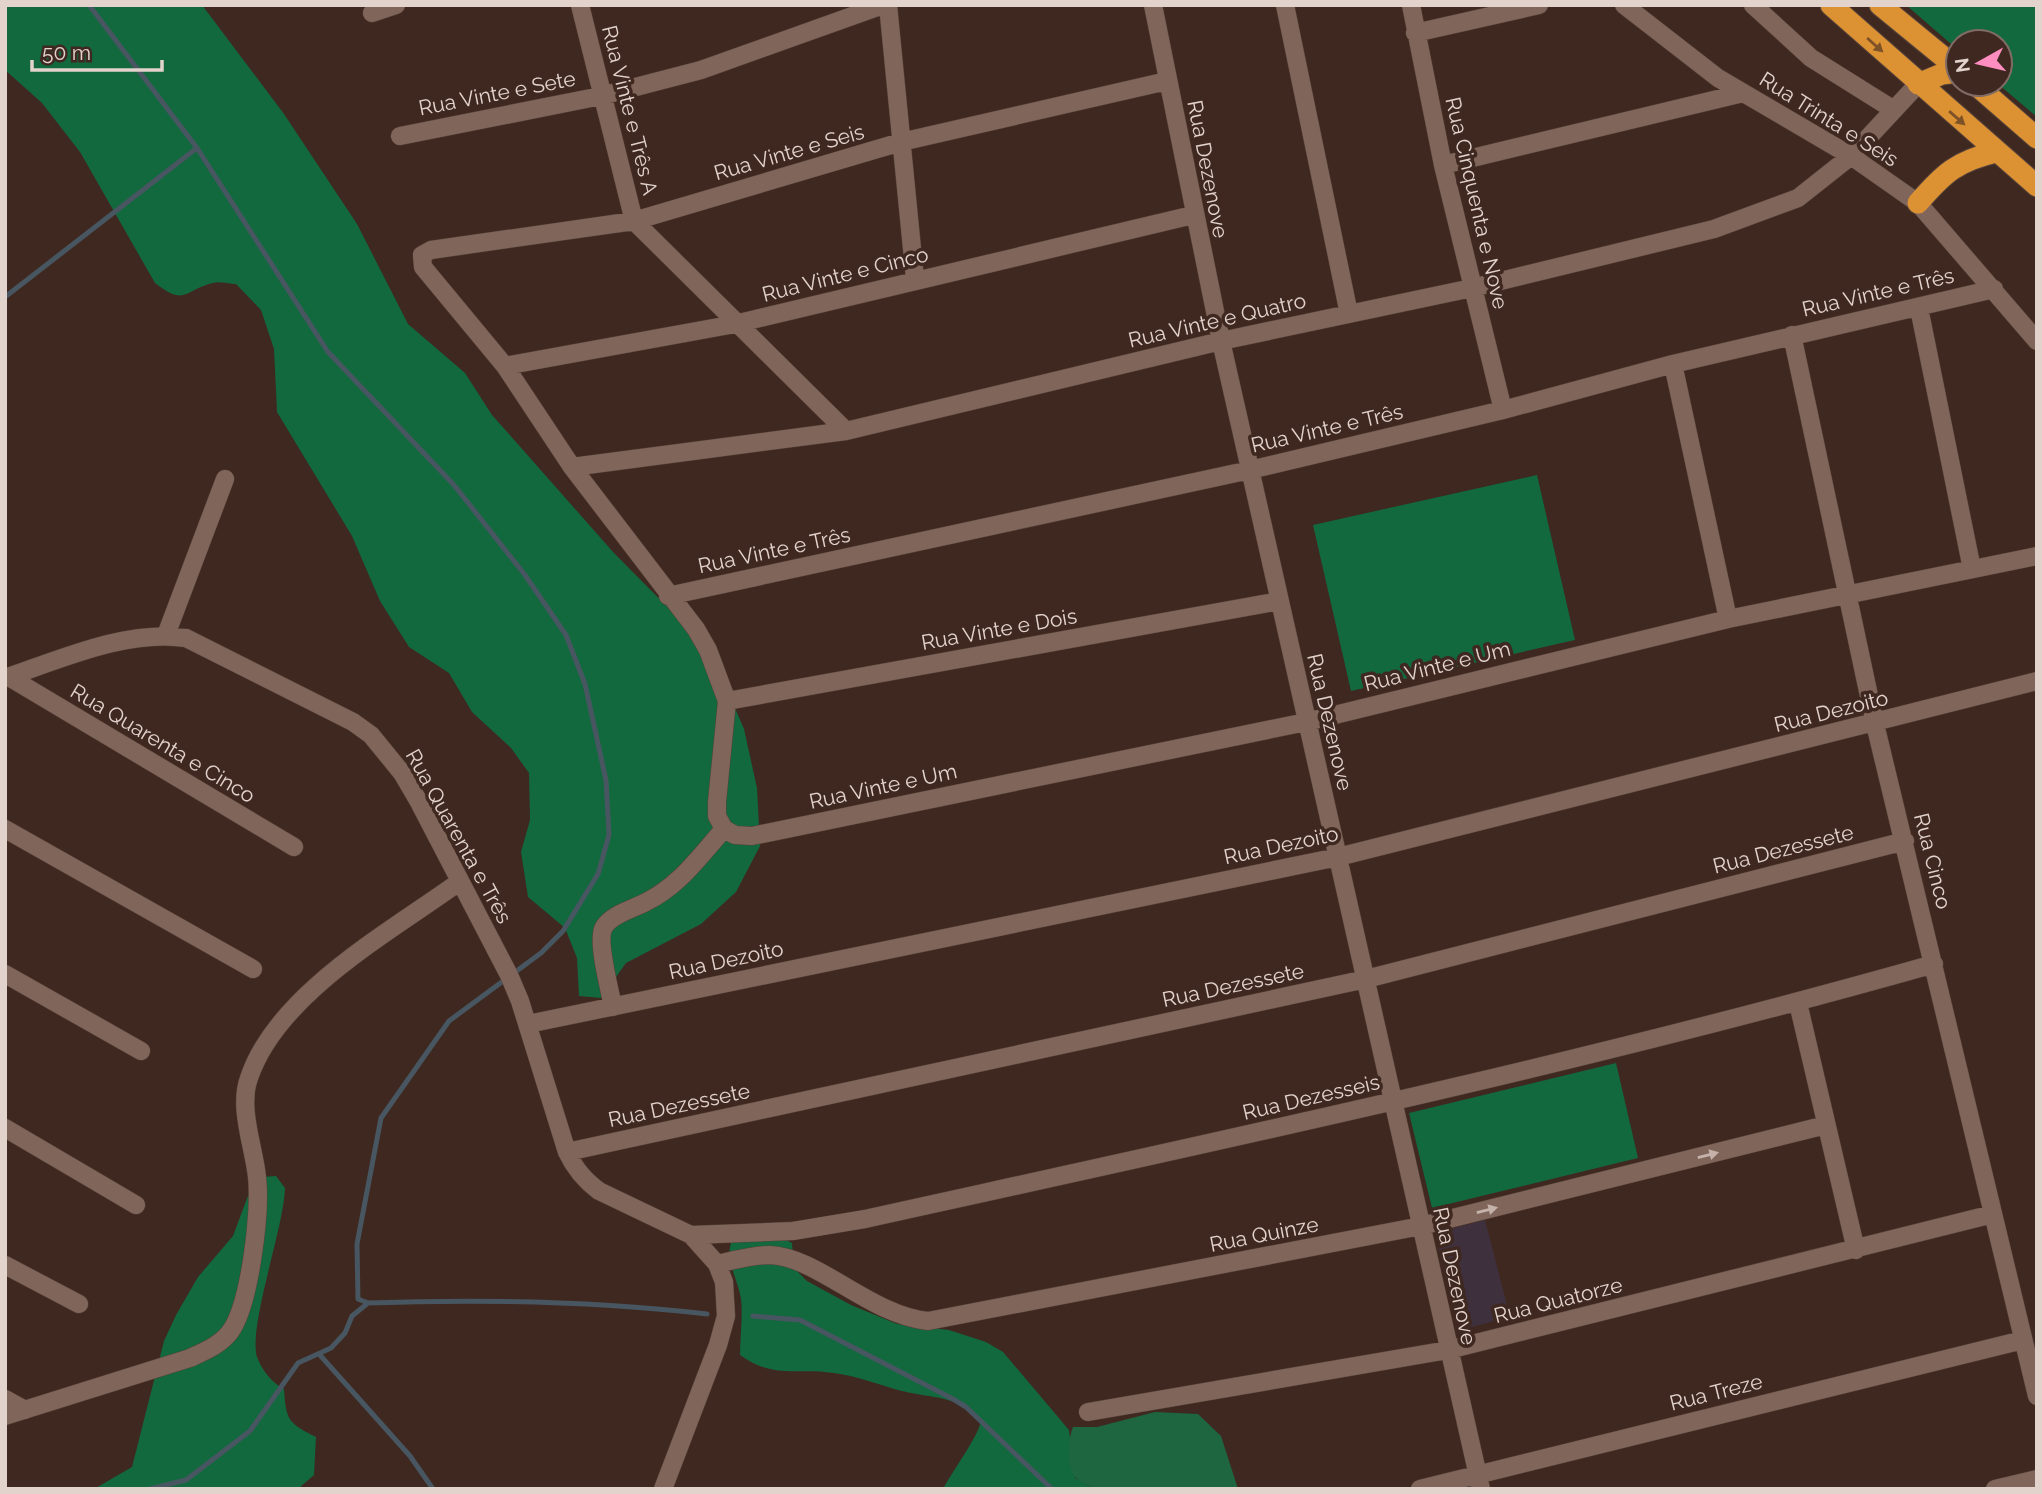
<svg xmlns="http://www.w3.org/2000/svg" width="2042" height="1494" viewBox="0 0 2042 1494" font-family="Raleway,sans-serif">
<rect width="100%" height="100%" fill="#3f281f"/>
<path fill="#3f303e" d="M1485 1220 1510 1317 1460 1330 1435 1233Z"/>
<path fill="#12693e" d="M5 5H202L284 114 357 224 408 324 465 373 492 415 614 553 710 650 744 729 757 788 760 846 736 892 701 924 626 963 601 998 579 996 577 958 565 928 528 897 521 852 530 820 529 773 511 748 472 712 449 673 409 647 380 601 352 536 277 412 274 349 261 310 236 284C229 284 219 281 213 283 184 290 186 307 155 283L80 152 42 103 5 70Z
M1906 5H2037V117L1998 84 2000 42H1958V50Z
M1537 475 1575 640 1351 691 1313 525Z
M1616 1063 1638 1158 1432 1208 1409 1113Z
M276 1176 285 1188C284 1228 248 1326 257 1357 262 1370 272 1383 284 1389 286 1420 288 1423 316 1437L314 1475 299 1488 290 1489H94L132 1467 164 1341 176 1315 198 1277 233 1236 252 1185 262 1177Z
M735 1235H776L792 1243 794 1268 807 1281 851 1305 897 1324 949 1330 986 1342 1003 1352 1069 1430 1075 1478 1095 1489H943C952 1472 979 1435 981 1421 963 1396 930 1398 902 1391 879 1385 858 1376 834 1373 796 1367 775 1380 740 1355 740 1337 743 1317 741 1299 738 1277 721 1256 735 1235Z"/>
<path fill="#1d663f" d="M1155 1412 1198 1414 1221 1436 1238 1489H1095C1089 1485 1079 1482 1075 1477 1066 1468 1068 1438 1073 1427H1097Z"/>
<g fill="none" stroke-linecap="round" stroke-linejoin="round">
<path stroke="#475661" stroke-width="5" d="M89 5 197 148 328 352 454 485 525 575 566 635 585 684 606 780 609 835 598 874 563 931 541 953 449 1021 381 1118 357 1244 358 1299 368 1303C482 1299 594 1301 707 1314
M5 297 197 148
M753 1316 800 1320 953 1399 966 1407 1052 1489
M319 1354 410 1456 433 1489
M150 1489 186 1480 250 1431 298 1363 331 1348 345 1333 352 1316 368 1303"/>
<g stroke="#56433b" stroke-width="19">
<path id="minor" d="M580 5 634 221 846 431
M888 5 915 279
M1153 5 1221 341 1481 1489
M1285 5 1349 314
M1411 5 1443 165 1503 410
M1624 5 1718 78 1851 156 1918 203 2037 341
M1753 5 1811 58 1894 110
M372 13 396 5
M1415 33 1539 5
M400 136 601 96 701 70 883 5
M1443 165 1743 93
M1919 308 1972 569
M1792 335 1875 724 2037 1396
M1673 364 1728 619
M505 366 735 324 1193 215
M572 467 846 431 1221 341 1472 288 1714 229 1798 198 1851 156 1918 84
M668 596 1250 470 1503 410 1673 364 1994 289
M166 635 225 479
M9 677 294 847
M5 678C61 659 127 629 186 638L353 722 371 735 402 773 419 802 509 975 520 1001 567 1152C575 1169 584 1180 599 1191L691 1235 717 1264 724 1282 726 1316 718 1345 663 1489
M727 701 1280 601
M5 829 253 969
M724 829 717 816V802L727 701 708 650 696 629 572 467 505 366 423 267 422 255 431 250 634 221 901 142 1167 81
M724 829 735 835 752 836 1306 722 1728 619 2037 556
M5 974 141 1051
M1798 1003 1856 1250
M613 1007C610 990 596 940 604 927 612 914 633 909 646 902 679 886 700 856 724 829
M528 1024 1338 857 2037 681
M5 1128 136 1205
M567 1152 1366 979 1905 841
M691 1235 793 1231 865 1219C1223 1140 1581 1064 1934 964
M717 1264C734 1260 752 1255 770 1255 818 1257 870 1315 928 1321L1421 1226 1826 1125
M5 1265 79 1304
M5 1399 25 1410
M1088 1412 1448 1350 1993 1214
M5 1416 190 1358C205 1351 220 1345 230 1332 250 1305 261 1211 257 1177 254 1147 238 1108 249 1078 277 994 390 932 459 882
M1420 1489 2023 1340
M1995 1489 2037 1479"/>
</g>
<g stroke="#56433b" stroke-width="23">
<path id="highway" d="M1831 5 2037 186
M1880 5 1958 69
M1918 84 1942 74 1958 72
M1975 84 2037 138
M1918 203C1944 173 1957 161 1996 152"/>
</g>
<use href="#minor" stroke="#80655a" stroke-width="18"/>
<use href="#highway" stroke="#dc9133" stroke-width="21"/>
</g>
<defs><path id="oneway-solid" d="M-6-.8H1V-3.2L6.5 0L1 3.2V.8H-6Z" transform="scale(1.75)"/></defs>
<g fill="#7e5227">
<use href="#oneway-solid" transform="translate(1875 45) rotate(42)"/>
<use href="#oneway-solid" transform="translate(1957 118) rotate(41)"/>
</g>
<g fill="#c5b2aa">
<use href="#oneway-solid" transform="translate(1708 1155) rotate(-14)"/>
<use href="#oneway-solid" transform="translate(1487 1210) rotate(-14)"/>
</g>
<g text-anchor="middle" dominant-baseline="central" stroke-width="7" stroke-linejoin="round" paint-order="stroke">
<g font-size="21" fill="#e3d3cd" stroke="#3f281f">
<text transform="translate(497 93) rotate(-11)">Rua Vinte e Sete</text>
<text transform="translate(630 110) rotate(76)">Rua Vinte e Três A</text>
<text transform="translate(1829 119) rotate(32)">Rua Trinta e Seis</text>
<text transform="translate(789 152) rotate(-16)">Rua Vinte e Seis</text>
<text transform="translate(1208 169) rotate(79)">Rua Dezenove</text>
<text transform="translate(1477 203) rotate(77)">Rua Cinquenta e Nove</text>
<text transform="translate(845 274) rotate(-14)">Rua Vinte e Cinco</text>
<text transform="translate(1878 292) rotate(-13)">Rua Vinte e Três</text>
<text transform="translate(1217 320) rotate(-13)">Rua Vinte e Quatro</text>
<text transform="translate(1327 428) rotate(-13)">Rua Vinte e Três</text>
<text transform="translate(774 550) rotate(-12)">Rua Vinte e Três</text>
<text transform="translate(999 629) rotate(-10)">Rua Vinte e Dois</text>
<text transform="translate(1437 666) rotate(-14)">Rua Vinte e Um</text>
<text transform="translate(1831 711) rotate(-14)">Rua Dezoito</text>
<text transform="translate(1330 722) rotate(77)">Rua Dezenove</text>
<text transform="translate(163 743) rotate(31)">Rua Quarenta e Cinco</text>
<text transform="translate(883 786) rotate(-12)">Rua Vinte e Um</text>
<text transform="translate(459 836) rotate(61)">Rua Quarenta e Três</text>
<text transform="translate(1281 845) rotate(-12)">Rua Dezoito</text>
<text transform="translate(1783 849) rotate(-14)">Rua Dezessete</text>
<text transform="translate(1933 861) rotate(76)">Rua Cinco</text>
<text transform="translate(726 960) rotate(-12)">Rua Dezoito</text>
<text transform="translate(1233 985) rotate(-12)">Rua Dezessete</text>
<text transform="translate(1311 1097) rotate(-13)">Rua Dezesseis</text>
<text transform="translate(679 1105) rotate(-12)">Rua Dezessete</text>
<text transform="translate(1264 1234) rotate(-11)">Rua Quinze</text>
<text transform="translate(1455 1276) rotate(78)">Rua Dezenove</text>
<text transform="translate(1558 1300) rotate(-14)">Rua Quatorze</text>
<text transform="translate(1716 1392) rotate(-14)">Rua Treze</text>
</g>
</g>
<rect width="2042" height="1494" fill="none" stroke="#e3d3cd" stroke-width="14"/>
<g transform="translate(1979 63) rotate(262)"><circle r="33" fill="#3f281f" stroke="#816c65" stroke-width="2"/>
<path d="M0-5L12 26L0 18L-12 26Z" fill="#fd8ebf"/>
<text y="-10" font-size="19" font-weight="bold" text-anchor="middle" fill="#e3d3cd">N</text>
</g>
<path d="M32 60v10h130v-10" fill="none" stroke="#e3d3cd" stroke-width="3.5"/>
<text x="42" y="60" font-size="21" fill="#e3d3cd" stroke="#3f281f" stroke-width="5" paint-order="stroke">50 m</text>
</svg>
